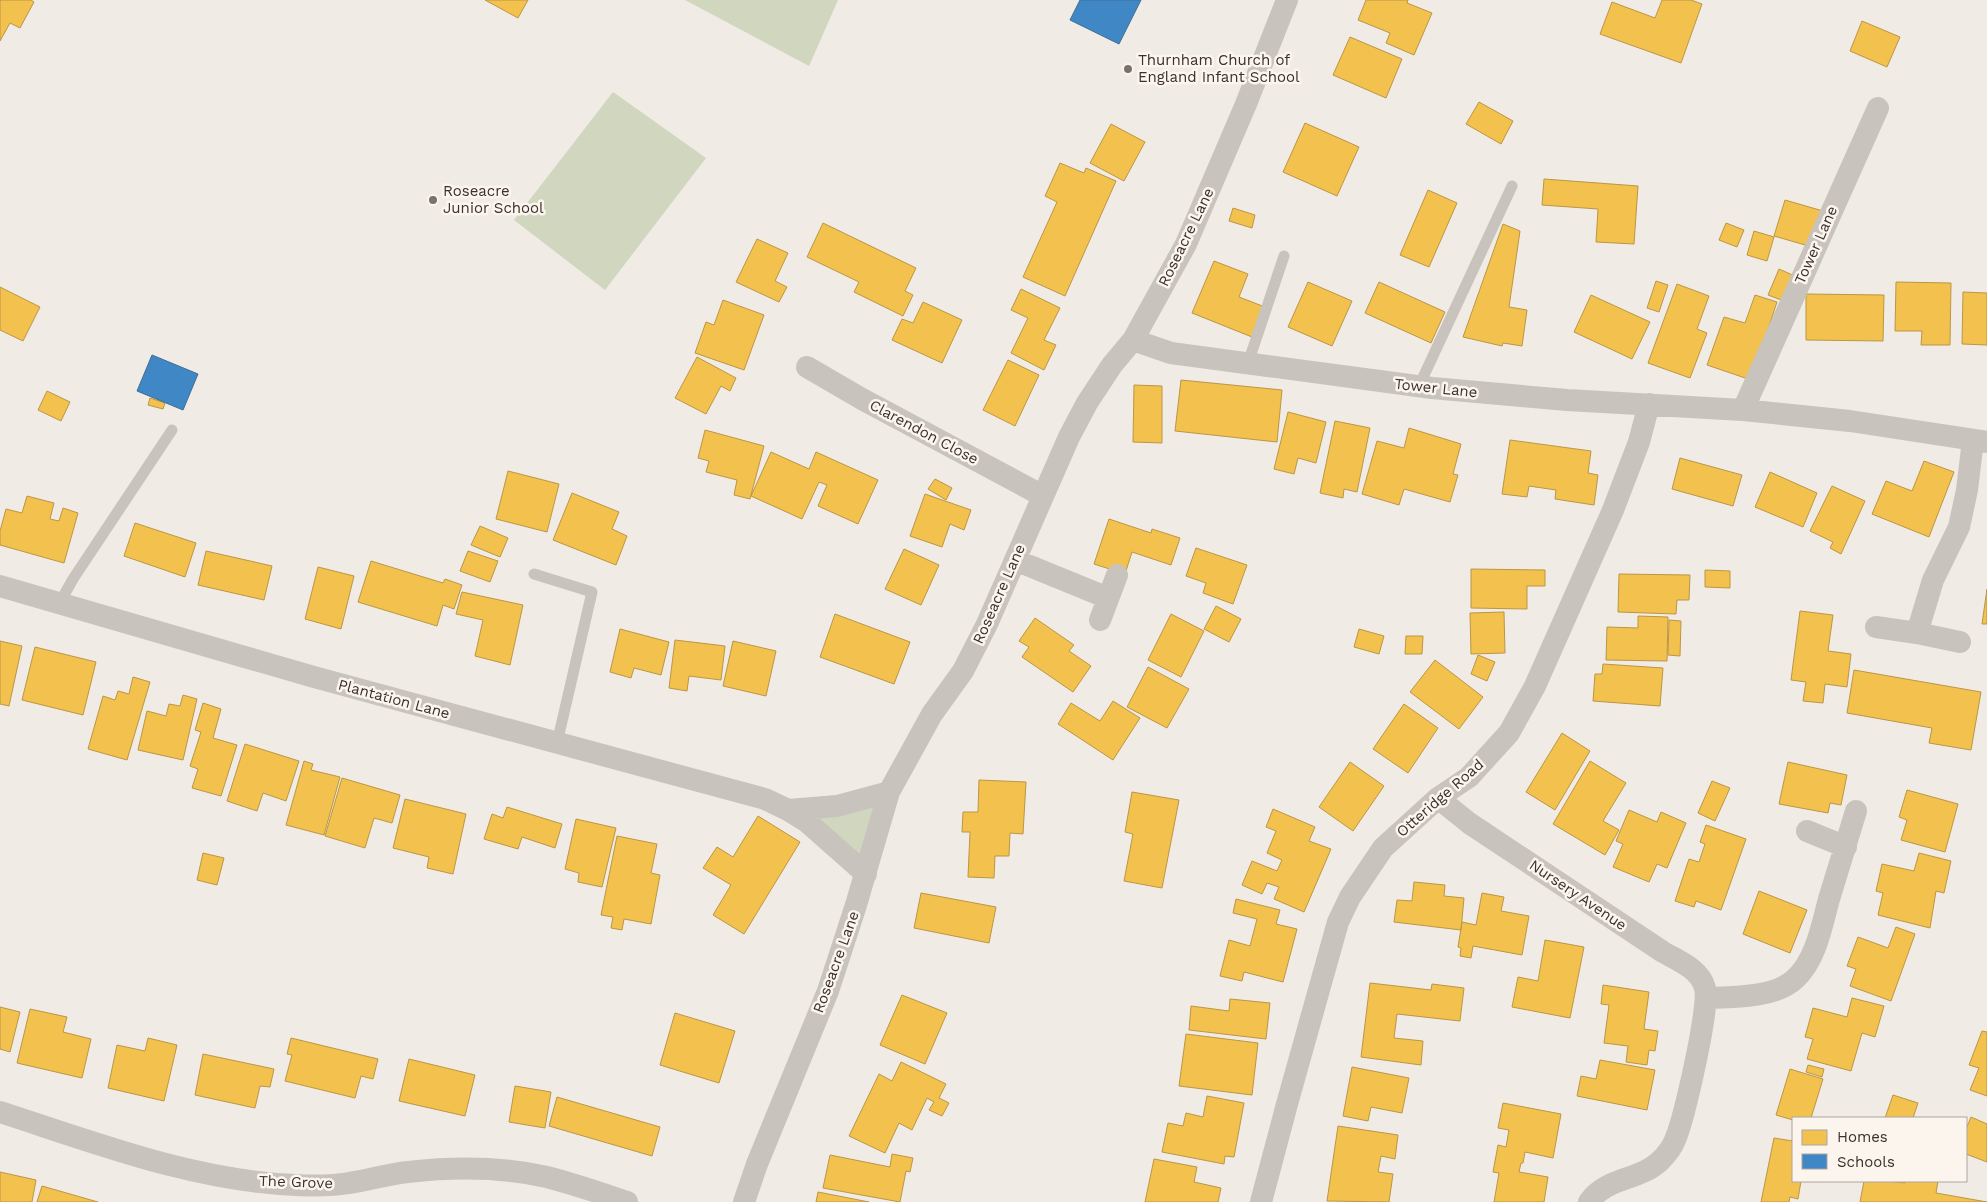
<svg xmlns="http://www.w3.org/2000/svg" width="1987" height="1202" viewBox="0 0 1987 1202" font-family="'Work Sans',sans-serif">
<rect width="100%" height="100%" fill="#f0ebe5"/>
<path fill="#d1d6bf" d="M685 0H838L809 66Z
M613 92 706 158 605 290 514 220Z
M889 792 866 874 806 821Z"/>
<path fill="#f2c14e" stroke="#bb9644" d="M0 0H31L34 2 20 28 10 23 0 41Z
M485 0H528L518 18Z
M1366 0H1408L1407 3 1432 13 1414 55 1386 43 1390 33 1358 20Z
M1662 0H1691L1702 4 1681 63 1600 34 1612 2 1655 18Z
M1862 21 1900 37 1887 67 1850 51Z
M1350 37 1402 59 1386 98 1333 75Z
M1479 102 1513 121 1501 144 1466 124Z
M1305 123 1359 147 1337 196 1283 172Z
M1111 124 1145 142 1124 181 1090 163Z
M1060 163 1084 173 1086 168 1116 181 1065 296 1023 277 1057 202 1045 196Z
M1544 179 1638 186 1634 244 1596 242 1598 209 1542 205Z
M1428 190 1457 203 1429 267 1400 255Z
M1785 200 1823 211 1812 247 1774 236Z
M1233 208 1255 215 1252 228 1229 221Z
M823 223 916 268 905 291 913 295 903 316 854 292 859 282 807 257Z
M1726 223 1744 230 1737 247 1719 240Z
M1503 224 1520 231 1509 307 1527 310 1522 346 1503 343 1502 346 1463 337Z
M1754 231 1774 237 1767 261 1747 255Z
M757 239 788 253 775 281 787 287 779 302 736 282Z
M1214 261 1248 274 1239 297 1265 307 1252 337 1192 313Z
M1779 269 1795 276 1784 301 1768 295Z
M1656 281 1668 285 1659 312 1647 308Z
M1308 282 1352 301 1332 346 1288 327Z
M1379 282 1445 312 1431 343 1365 313Z
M1896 282 1951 283 1950 345H1921L1922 331H1895Z
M1677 284 1709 296 1697 329 1707 333 1690 378 1648 363Z
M0 287 40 307 23 341 0 330Z
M1021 289 1060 308 1044 340 1056 345 1044 370 1011 353 1028 318 1011 310Z
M1963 292 1987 293V345L1962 344Z
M1806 294 1884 295 1883 341 1806 340Z
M1591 295 1650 322 1632 359 1574 332Z
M1755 295 1777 302 1751 380 1707 365 1724 317 1745 323Z
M723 300 764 315 744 370 695 353 706 322 714 325Z
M923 302 962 320 942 363 892 340 902 319 913 323Z
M697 357 736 378 730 391 721 386 706 414 675 398Z
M1008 360 1039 375 1015 426 983 410Z
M1181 380 1282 390 1277 442 1175 431Z
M1134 385 1162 386V443L1133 442Z
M47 391 70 402 61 421 38 410Z
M150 398 165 403 163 409 148 405Z
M1288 412 1326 422 1316 463 1298 458 1294 474 1274 469Z
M1335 421 1370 428 1357 492 1344 489 1343 498 1320 493Z
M1409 428 1461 444 1453 474 1458 475 1450 502 1404 489 1399 505 1362 494 1377 441 1404 448Z
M705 430 764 446 750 499 734 495 737 480 706 472 709 461 698 458Z
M1510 440 1591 451 1588 473 1598 475 1594 505 1555 499 1556 490 1529 486 1527 497 1502 494Z
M771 452 809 469 816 452 878 480 858 524 818 506 827 485 819 482 802 519 751 496Z
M1680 458 1742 475 1733 506 1672 489Z
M1924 461 1954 472 1929 537 1872 514 1886 481 1912 491Z
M508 471 559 484 547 532 496 519Z
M1770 472 1817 493 1803 527 1755 507Z
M935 479 952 488 946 500 928 489Z
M1832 486 1865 501 1841 554 1830 548 1833 542 1810 531Z
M572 493 619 512 612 529 627 536 616 565 553 540Z
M925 494 971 510 964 530 950 524 942 547 910 536Z
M27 496 54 503 50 519 59 521 63 508 78 513 64 563 0 545V531L6 509 22 513Z
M1109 519 1151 533 1152 529 1180 538 1171 565 1132 552 1125 574 1094 564Z
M135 523 196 543 185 577 124 556Z
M480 526 508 538 500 557 471 545Z
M1196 548 1247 565 1233 604 1203 593 1206 583 1186 576Z
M904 549 939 565 921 605 885 589Z
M206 551 272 566 264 600 198 585Z
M468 551 498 561 490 582 460 571Z
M371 561 443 583 445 579 462 585 454 609 443 605 437 626 358 602Z
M318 567 354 576 341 629 305 619Z
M1471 569 1545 570V586H1527V609L1471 608Z
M1705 570 1730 571V588L1705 587Z
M1619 574 1690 575 1689 600H1677L1676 614 1618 612Z
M1987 589V624H1982Z
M462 592 523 605 510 665 475 656 483 620 456 614Z
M1216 606 1241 619 1229 642 1204 629Z
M1800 611 1833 615 1828 651 1851 654 1847 687 1825 684 1823 703 1803 701 1806 682 1791 680Z
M1504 612 1505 653 1471 654 1470 613Z
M835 614 910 642 894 684 820 657Z
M1171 614 1204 631 1181 677 1148 660Z
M1638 616 1668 617 1667 661 1606 660 1607 627 1638 628Z
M1035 618 1074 645 1069 651 1091 666 1073 692 1022 657 1029 647 1019 641Z
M1669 620 1681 621 1680 656 1668 655Z
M620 629 669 642 661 675 634 668 631 678 610 672Z
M1359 629 1384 636 1379 654 1354 647Z
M1406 636H1423L1422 654H1405Z
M675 640 725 646 721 680 689 676 687 691 669 688Z
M0 641 22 646 9 706 0 704Z
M733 641 776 651 766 696 723 686Z
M35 647 96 662 83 715 22 700Z
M1478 655 1495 662 1487 681 1471 674Z
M1435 660 1483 697 1459 729 1410 692Z
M1603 664 1663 668 1660 706 1593 701 1595 674H1602Z
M1148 667 1189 689 1167 728 1127 707Z
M1854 670 1981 692 1971 750 1929 743 1932 728 1847 713Z
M133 677 150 682 127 760 88 749 103 696 115 700 118 691 129 694Z
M183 695 197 699 183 760 138 750 147 711 166 716 169 704 180 706Z
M1113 701 1140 718 1113 760 1058 724 1071 703 1100 721Z
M203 703 221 709 213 738 237 745 221 796 192 788 198 769 190 766 201 732 195 730Z
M1404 704 1438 728 1408 773 1373 749Z
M1562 733 1590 751 1555 810 1526 792Z
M245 744 299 761 286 801 263 793 257 811 227 801Z
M304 761 313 764 311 770 340 777 324 835 286 825Z
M1590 761 1626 783 1603 821 1619 830 1605 855 1553 824Z
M1350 762 1384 786 1353 831 1319 807Z
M1788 762 1847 775 1841 805 1830 803 1828 813 1779 804Z
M342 778 400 795 392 823 374 818 365 848 325 836Z
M979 780 1026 782 1023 834 1010 833 1009 856H995L994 878 968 877 970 832H962L963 812H978Z
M1712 781 1730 788 1715 821 1698 813Z
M1907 790 1958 804 1945 852 1901 840 1907 820 1899 817Z
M1132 792 1179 800 1162 888 1124 881 1133 834 1125 832Z
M405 799 466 814 453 874 427 868 429 857 393 848Z
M507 807 562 824 555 848 522 837 518 849 484 839 492 814 503 818Z
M1273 809 1315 827 1309 841 1331 849 1304 912 1274 899 1279 887 1267 883 1262 894 1242 885 1252 861 1277 871 1282 860 1267 853 1276 831 1266 827Z
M1629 810 1657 822 1661 812 1686 823 1667 868 1657 864 1649 882 1613 867 1623 844 1616 841Z
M758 816 800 842 744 934 713 915 731 885 703 868 717 847 733 857Z
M576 819 616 828 602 887 578 882 579 873 565 869Z
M1706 825 1746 839 1721 910 1696 901 1694 907 1675 901 1689 859 1699 862 1705 844 1700 842Z
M617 836 657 844 651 873 660 875 651 924 624 919 622 930 611 928 613 917 601 915Z
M203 853 224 858 217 885 197 880Z
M1919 853 1951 861 1944 893 1936 891 1930 928 1878 915 1883 893 1876 891 1882 864 1914 871Z
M1414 882 1445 885 1444 896 1464 898 1461 930 1394 922 1397 900 1412 901Z
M1759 891 1807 910 1790 953 1743 934Z
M921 893 996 907 989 943 914 928Z
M1482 893 1504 897 1501 911 1529 916 1522 955 1473 946 1471 958 1460 956 1461 948 1458 947 1462 922 1476 925Z
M1236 899 1280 910 1276 924 1297 929 1283 982 1244 972 1242 981 1220 976 1229 940 1250 946 1257 919 1233 913Z
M1896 927 1915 934 1891 1001 1850 986 1856 969 1847 966 1858 937 1888 948Z
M1545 940 1584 947 1570 1018 1512 1007 1518 977 1538 981Z
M1370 983 1431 990 1432 984 1464 988 1460 1021 1397 1014 1394 1038 1423 1041 1421 1065 1361 1057Z
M1603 985 1649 992 1644 1029 1658 1031 1655 1051 1649 1050 1647 1065 1626 1062 1628 1046 1604 1043 1609 1005 1601 1004Z
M902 995 947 1013 925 1064 880 1045Z
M1852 998 1884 1006 1875 1037 1862 1033 1851 1071 1807 1059 1813 1039 1805 1037 1813 1008 1847 1017Z
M1230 999 1270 1003 1266 1039 1189 1030 1191 1006 1229 1011Z
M0 1007 20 1012 10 1052 0 1049Z
M30 1009 67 1017 63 1032 91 1039 82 1078 17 1063Z
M675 1013 735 1031 719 1083 660 1065Z
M1982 1031 1987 1032V1096L1970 1090 1979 1068 1969 1065Z
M1186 1034 1258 1043 1252 1095 1179 1086Z
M148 1038 177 1045 164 1101 108 1088 117 1045 145 1051Z
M291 1038 378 1059 373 1079 361 1076 355 1098 285 1081 292 1055 287 1054Z
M203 1054 274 1069 270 1087 260 1086 255 1108 195 1095Z
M409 1059 475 1075 465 1116 399 1101Z
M1600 1060 1655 1070 1647 1110 1577 1096 1581 1076 1596 1079Z
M901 1062 946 1084 939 1098 949 1103 942 1116 929 1110 934 1102 927 1098 912 1130 899 1123 885 1153 849 1136 879 1074 892 1081Z
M1808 1065 1824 1069 1822 1077 1806 1072Z
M1352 1067 1409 1078 1402 1113 1371 1107 1368 1121 1343 1116Z
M1790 1069 1823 1079 1811 1118H1793V1120L1776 1115Z
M515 1086 551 1092 545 1128 509 1122Z
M1893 1095 1918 1103 1913 1118H1885Z
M1207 1096 1244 1103 1234 1157 1225 1156 1224 1164 1162 1152 1168 1123 1183 1126 1186 1113 1203 1117Z
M557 1097 660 1127 652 1156 549 1126Z
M1503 1103 1561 1114 1553 1158 1525 1152 1523 1163H1521L1519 1172 1548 1177 1544 1202H1494L1499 1173 1493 1172 1498 1145 1506 1147 1509 1130 1498 1128Z
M1971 1117 1987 1124V1162L1966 1154V1129Z
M1338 1126 1398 1135 1395 1159 1381 1156 1378 1172 1393 1174 1389 1202 1327 1201Z
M1774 1138 1793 1141V1181H1801L1798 1199 1790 1197 1789 1202H1761Z
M892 1154 913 1158 910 1172 906 1171 900 1202 823 1188 830 1155 890 1167Z
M1154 1159 1197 1167 1194 1182 1221 1188 1218 1202H1145Z
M0 1172 36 1180 32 1202H0Z
M1864 1181H1888L1905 1183V1181H1938L1936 1193 1987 1202H1860Z
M42 1186 98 1202H37Z
M818 1192 869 1202H816Z"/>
<path fill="#3f88c5" stroke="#3e6e97" d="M1080 0H1141L1119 44 1070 20Z
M152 355 198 374 183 410 137 391Z"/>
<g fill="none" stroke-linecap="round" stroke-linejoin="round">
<path stroke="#c9c3be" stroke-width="11" d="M1248 363 1284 256
M1419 386 1512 186
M534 574 592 592 557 743
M59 604 73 579 172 430"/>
<path stroke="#c9c3be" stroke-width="22" d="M1133 340 1171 353 1432 388 1567 400 1743 410 1850 421 1987 442
M807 367 862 399 1043 496
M1743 410 1878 108
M1015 560 1108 598
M0 586 314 677 765 799 788 810 837 806 889 792
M1100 620 1117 575
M1876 627 1917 633 1960 642
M1917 633 1933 580 1959 527 1967 490 1973 440
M1438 798 1469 823 1663 952C1679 961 1700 969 1705 988 1710 1007 1684 1119 1675 1140 1672 1148 1666 1155 1660 1161 1639 1181 1606 1177 1589 1202
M788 810 806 821 866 874
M1807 831 1846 847
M1707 998C1732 997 1775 998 1795 979 1816 960 1822 925 1829 899 1838 870 1847 840 1856 811
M0 1112C96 1143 194 1181 296 1185 313 1186 332 1186 349 1183 369 1180 388 1174 408 1172 453 1167 503 1167 547 1177 574 1184 600 1193 627 1202
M744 1202 757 1164 828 991 856 905 889 792 932 714 963 671 987 624 1069 437 1087 403 1112 365 1133 340 1186 244 1246 104 1287 0
M1261 1202 1287 1104 1338 922 1350 897 1383 848 1438 798 1469 777 1509 733 1535 686 1613 510 1639 442 1649 404"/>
</g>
<g fill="#7a716c" stroke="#fbf5ee" stroke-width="2">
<circle cx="1128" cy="69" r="5"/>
<circle cx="433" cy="200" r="5"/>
</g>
<g text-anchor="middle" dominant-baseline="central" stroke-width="5" stroke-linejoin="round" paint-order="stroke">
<g font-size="15" fill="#3b302b" stroke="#fbf5ee" text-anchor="start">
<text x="1138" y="60">Thurnham Church of<tspan x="1138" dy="17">England Infant School</tspan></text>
<text x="443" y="191">Roseacre<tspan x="443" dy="17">Junior School</tspan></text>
</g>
<g font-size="15" fill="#3b302b" stroke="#fbf5ee">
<text transform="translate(1186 237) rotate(-64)">Roseacre Lane</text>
<text transform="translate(1816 245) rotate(-66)">Tower Lane</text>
<text transform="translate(1436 388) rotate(6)">Tower Lane</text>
<text transform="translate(924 432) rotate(28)">Clarendon Close</text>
<text transform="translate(999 594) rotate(-66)">Roseacre Lane</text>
<text transform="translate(394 699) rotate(15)">Plantation Lane</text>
<text transform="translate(1440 798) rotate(-41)">Otteridge Road</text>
<text transform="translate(1578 895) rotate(34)">Nursery Avenue</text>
<text transform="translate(836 962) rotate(-70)">Roseacre Lane</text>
<text transform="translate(296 1182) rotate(2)">The Grove</text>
</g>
</g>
<rect x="1792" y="1117" width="175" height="65" fill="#fbf5ee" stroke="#aea6a0"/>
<rect x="1802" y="1130" width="25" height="15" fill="#f2c14e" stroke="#aea6a0"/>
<text x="1837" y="1142" font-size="15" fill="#3b302b">Homes</text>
<rect x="1802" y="1154" width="25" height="15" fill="#3f88c5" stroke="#aea6a0"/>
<text x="1837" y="1167" font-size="15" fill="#3b302b">Schools</text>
</svg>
